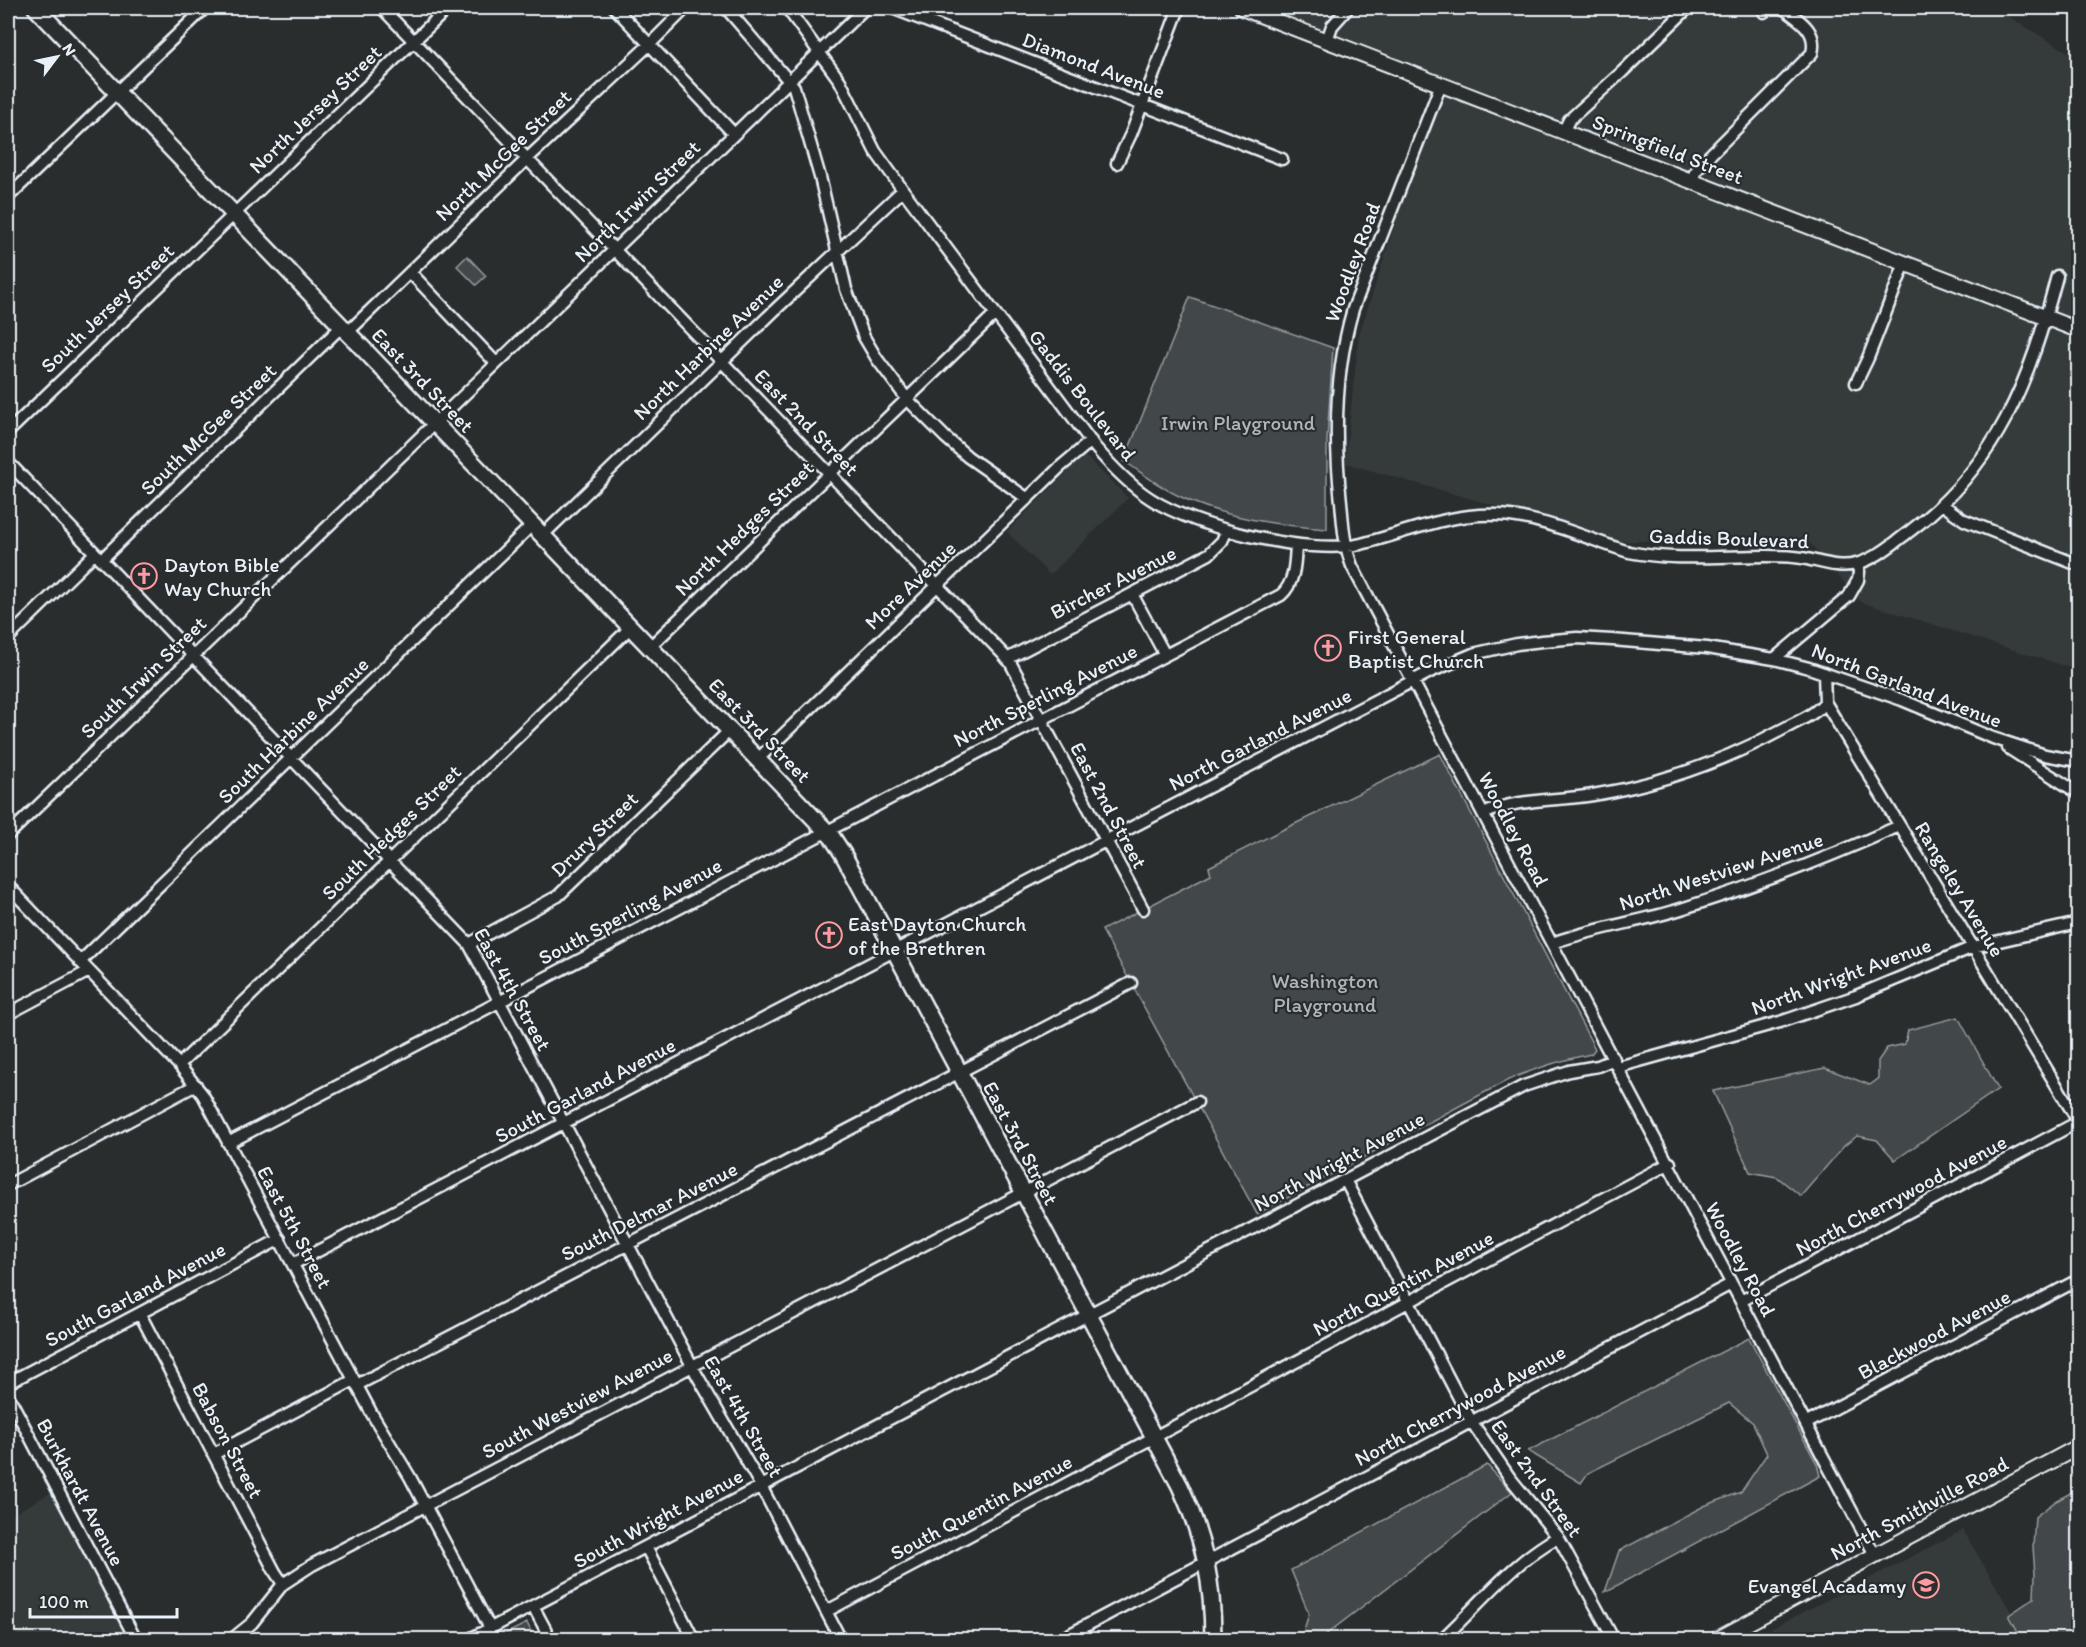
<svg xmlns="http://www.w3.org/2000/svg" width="2086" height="1647" viewBox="0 0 2086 1647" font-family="Itim,sans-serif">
<rect width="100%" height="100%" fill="#2a2d2e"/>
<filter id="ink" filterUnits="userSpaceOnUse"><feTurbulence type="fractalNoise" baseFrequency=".0167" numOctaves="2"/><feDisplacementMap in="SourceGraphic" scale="12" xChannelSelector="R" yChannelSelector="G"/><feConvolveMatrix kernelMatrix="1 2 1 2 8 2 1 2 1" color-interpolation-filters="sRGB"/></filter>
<g filter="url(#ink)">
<path fill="#363a3b" d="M1248 8H1994L2078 58V670L1861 602 1809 542 1619 541 1345 463 1359 335 1441 84Z
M1084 455 1128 498 1050 575 1007 532Z
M57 1489 136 1639H8V1517Z
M1963 1530 2027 1639 1749 1640Z"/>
<path fill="#424648" stroke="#959ca0" stroke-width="1.5" d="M467 256 486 276 476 285 457 266Z
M1190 297 1333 348 1327 440V529C1277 525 1224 518 1179 496 1159 487 1142 473 1124 461Z
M1440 754 1595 1049 1591 1054C1561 1060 1536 1068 1508 1080L1257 1214 1102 930 1211 874 1209 867 1280 831Z
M1958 1017 1998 1089 1895 1160 1877 1140 1857 1136 1844 1146 1801 1196 1777 1177 1750 1172 1713 1091 1825 1068 1870 1085 1878 1079V1061L1887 1048 1905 1044 1908 1030Z
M1749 1338 1817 1464 1820 1476 1605 1592 1619 1551 1704 1506 1741 1492 1767 1454 1753 1423 1729 1403 1588 1473 1581 1483 1528 1451Z
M2078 1459V1639H2022L2009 1615 2034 1598 2035 1574 2033 1547 2035 1517 2056 1501 2076 1490Z
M1487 1465 1512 1492 1324 1636 1322 1639H1301L1309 1614 1291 1570Z
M527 1623 535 1639H495Z"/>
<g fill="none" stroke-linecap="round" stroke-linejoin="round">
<g stroke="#e8f1f8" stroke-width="15">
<path id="minor" d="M382 8 1003 654 1010 662 1143 909
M615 8 734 134
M726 8 794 87 820 177 846 289 864 337 877 359 907 399 945 437 968 457 1028 499
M787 8 840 81 875 151 903 190 1095 447C1112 467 1129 485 1151 499 1196 528 1309 556 1361 544 1406 533 1451 512 1498 515 1543 517 1587 539 1629 552 1674 561 1720 556 1766 556 1778 556 1790 556 1802 558 1819 561 1839 569 1856 564 1876 559 1894 543 1910 531 1998 465 2030 379 2057 276
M892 8 1282 159
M1764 12 1769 8
M1327 40 1332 26 1348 8
M1441 84 1353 309C1335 370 1334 439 1341 502 1343 524 1344 545 1352 566L1875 1555
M1563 132 1569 120 1622 72 1688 8
M1117 163 1131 134 1179 8
M1691 180 1696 171 1710 155 1812 53C1818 30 1799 20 1783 8
M8 197 205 8
M410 272 496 363
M348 332 527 159 650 44 686 8
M1856 383 1868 358 1905 263
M8 432 448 8
M8 462 469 944 698 1377 761 1486 841 1640
M1943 505 1964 520 2078 565
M543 535 777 308 903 190
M101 560 342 326
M1132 594 1165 655
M8 638 95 553
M650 647 995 314
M1007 659 1209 554 1222 541 1227 530
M1774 659 1849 596 1858 580 1859 572 1858 564
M1824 673 1825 702 2078 1121
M2008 748 2078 793
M758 759 1060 467 1091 441
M1484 814C1516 798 1557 801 1593 795 1660 784 1727 760 1787 727 1800 720 1816 714 1825 702
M8 835 865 8
M8 886 179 1065 203 1095 372 1414 410 1477 490 1628
M1552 943C1594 928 1639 922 1681 909 1755 886 1828 858 1899 826
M469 944 558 896 730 730
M80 962 532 525
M8 1014 89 971
M179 1065 631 627
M1618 1067 1780 1022 1856 996 1973 947 2078 923
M228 1143 1281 595C1295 583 1295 562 1296 545
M1345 1180 1471 1421 1510 1478 1558 1537 1614 1640
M8 1185 196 1085
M293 1264 1430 672 1473 654 1517 644 1542 641 1577 638 1612 640 1707 648 1774 659 1809 668 1902 700 1993 738 2045 755 2078 761
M1741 1301 2078 1122
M140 1314 275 1572 283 1584
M8 1383 280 1239
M357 1385 1131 983
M8 1395 136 1640
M1807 1423 2078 1280
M214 1454 354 1380
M646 1547 694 1640
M533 1606 551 1640
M827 1611 1670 1163
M231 1640 252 1623 283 1584 312 1565 1197 1102
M468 1640 1524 1086 1569 1071 1598 1066 1614 1059
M1059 1640 1731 1284
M1441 1640C1480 1604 1511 1563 1558 1537"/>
</g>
<g stroke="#e8f1f8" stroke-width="18">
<path id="secondary" d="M1242 8 2078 330
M1716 1640 2078 1447"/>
</g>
<g stroke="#e8f1f8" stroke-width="20">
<path id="primary" d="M36 8 832 837 843 854 1180 1486C1204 1538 1213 1583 1213 1640"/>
</g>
<use href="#minor" stroke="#2a2d2e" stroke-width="10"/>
<use href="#secondary" stroke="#2a2d2e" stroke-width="14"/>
<use href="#primary" stroke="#2a2d2e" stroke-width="15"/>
<path stroke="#e8f1f8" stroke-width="3" stroke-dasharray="9 4.5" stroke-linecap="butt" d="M2068 8 2078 14"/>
</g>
</g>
<defs>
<g id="church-ring" transform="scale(1.35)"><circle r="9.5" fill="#2a2d2e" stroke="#ff9aa2" stroke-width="1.5"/><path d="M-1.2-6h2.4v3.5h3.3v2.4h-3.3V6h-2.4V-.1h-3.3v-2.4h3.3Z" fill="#ff9aa2"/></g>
<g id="school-ring" transform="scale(1.35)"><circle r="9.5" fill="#2a2d2e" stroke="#ff9aa2" stroke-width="1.5"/><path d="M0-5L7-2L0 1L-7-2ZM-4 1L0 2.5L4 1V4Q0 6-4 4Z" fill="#ff9aa2"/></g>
</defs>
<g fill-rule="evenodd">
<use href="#church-ring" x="144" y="576"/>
<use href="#church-ring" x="1328" y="648"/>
<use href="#church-ring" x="829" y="935"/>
<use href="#school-ring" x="1926" y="1585"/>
</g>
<g text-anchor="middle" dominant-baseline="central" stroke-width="4.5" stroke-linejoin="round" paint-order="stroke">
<g font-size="21" fill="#e8f1f8" stroke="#2a2d2e">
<text transform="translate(1094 65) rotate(21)">Diamond Avenue</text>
<text transform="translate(315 109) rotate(-44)">North Jersey Street</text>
<text transform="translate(1668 149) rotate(21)">Springfield Street</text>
<text transform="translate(503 155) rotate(-44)">North McGee Street</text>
<text transform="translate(637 201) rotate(-44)">North Irwin Street</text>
<text transform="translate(1352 262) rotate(-70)">Woodley Road</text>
<text transform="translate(107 308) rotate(-44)">South Jersey Street</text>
<text transform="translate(708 347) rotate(-44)">North Harbine Avenue</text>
<text transform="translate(423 380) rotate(46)">East 3rd Street</text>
<text transform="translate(1083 395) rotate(52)">Gaddis Boulevard</text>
<text transform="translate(807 422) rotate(46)">East 2nd Street</text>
<text transform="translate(208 429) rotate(-44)">South McGee Street</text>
<text transform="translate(744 528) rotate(-44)">North Hedges Street</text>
<text transform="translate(1729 538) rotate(2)">Gaddis Boulevard</text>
<text transform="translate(1113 582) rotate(-27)">Bircher Avenue</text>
<text transform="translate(910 585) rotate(-44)">More Avenue</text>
<text transform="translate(143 677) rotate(-44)">South Irwin Street</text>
<text transform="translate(1907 685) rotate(21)">North Garland Avenue</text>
<text transform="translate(1045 695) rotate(-27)">North Sperling Avenue</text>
<text transform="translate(293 730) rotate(-44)">South Harbine Avenue</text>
<text transform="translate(760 730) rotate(46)">East 3rd Street</text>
<text transform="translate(1260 739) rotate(-27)">North Garland Avenue</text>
<text transform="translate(1109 805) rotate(62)">East 2nd Street</text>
<text transform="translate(1514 829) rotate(62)">Woodley Road</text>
<text transform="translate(391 832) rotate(-44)">South Hedges Street</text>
<text transform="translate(594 834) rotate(-44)">Drury Street</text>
<text transform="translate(1721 871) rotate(-18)">North Westview Avenue</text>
<text transform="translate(1960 889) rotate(59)">Rangeley Avenue</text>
<text transform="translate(630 911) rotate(-28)">South Sperling Avenue</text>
<text transform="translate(1841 976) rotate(-20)">North Wright Avenue</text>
<text transform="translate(513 989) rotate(61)">East 4th Street</text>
<text transform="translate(585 1090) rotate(-28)">South Garland Avenue</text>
<text transform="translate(1021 1143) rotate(62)">East 3rd Street</text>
<text transform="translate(1339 1161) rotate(-28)">North Wright Avenue</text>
<text transform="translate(1901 1195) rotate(-28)">North Cherrywood Avenue</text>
<text transform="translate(649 1211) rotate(-27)">South Delmar Avenue</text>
<text transform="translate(295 1227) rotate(62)">East 5th Street</text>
<text transform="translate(1741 1259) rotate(62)">Woodley Road</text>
<text transform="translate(1403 1283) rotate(-28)">North Quentin Avenue</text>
<text transform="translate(135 1294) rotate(-28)">South Garland Avenue</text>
<text transform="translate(1934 1334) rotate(-28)">Blackwood Avenue</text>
<text transform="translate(577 1403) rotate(-28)">South Westview Avenue</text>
<text transform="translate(1460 1405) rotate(-28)">North Cherrywood Avenue</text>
<text transform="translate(744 1416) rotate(60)">East 4th Street</text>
<text transform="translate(228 1440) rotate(62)">Babson Street</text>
<text transform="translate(1537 1478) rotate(54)">East 2nd Street</text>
<text transform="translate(81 1492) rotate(62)">Burkhardt Avenue</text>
<text transform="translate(981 1507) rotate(-28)">South Quentin Avenue</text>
<text transform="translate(1919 1508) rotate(-28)">North Smithville Road</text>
<text transform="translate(658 1518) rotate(-28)">South Wright Avenue</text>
</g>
<g font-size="21" fill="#aeb5ba" stroke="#2a2d2e">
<text x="1238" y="422">Irwin Playground</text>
<text x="1325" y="980">Washington<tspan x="1325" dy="24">Playground</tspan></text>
</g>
<g font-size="21" fill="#e8f1f8" stroke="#2a2d2e" text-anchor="start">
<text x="164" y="564">Dayton Bible<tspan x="164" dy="24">Way Church</tspan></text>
<text x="1348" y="636">First General<tspan x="1348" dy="24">Baptist Church</tspan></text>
<text x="848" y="923">East Dayton Church<tspan x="848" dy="24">of the Brethren</tspan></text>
<text x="1906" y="1585" text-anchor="end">Evangel Acadamy</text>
</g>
</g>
<rect width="2086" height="1647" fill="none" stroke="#2a2d2e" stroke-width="30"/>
<rect x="15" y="15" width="2056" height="1617" fill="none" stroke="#e8f1f8" stroke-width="2" filter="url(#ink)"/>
<g transform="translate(57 57) rotate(58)" stroke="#2a2d2e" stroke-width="4.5" paint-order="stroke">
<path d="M0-4.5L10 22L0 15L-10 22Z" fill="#e8f1f8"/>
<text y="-9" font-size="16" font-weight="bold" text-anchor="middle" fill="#e8f1f8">N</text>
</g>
<path d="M30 1608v9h147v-9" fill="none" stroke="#e8f1f8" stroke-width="3"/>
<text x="39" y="1608" font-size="18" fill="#e8f1f8" stroke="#2a2d2e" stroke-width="4.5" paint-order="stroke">100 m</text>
</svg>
